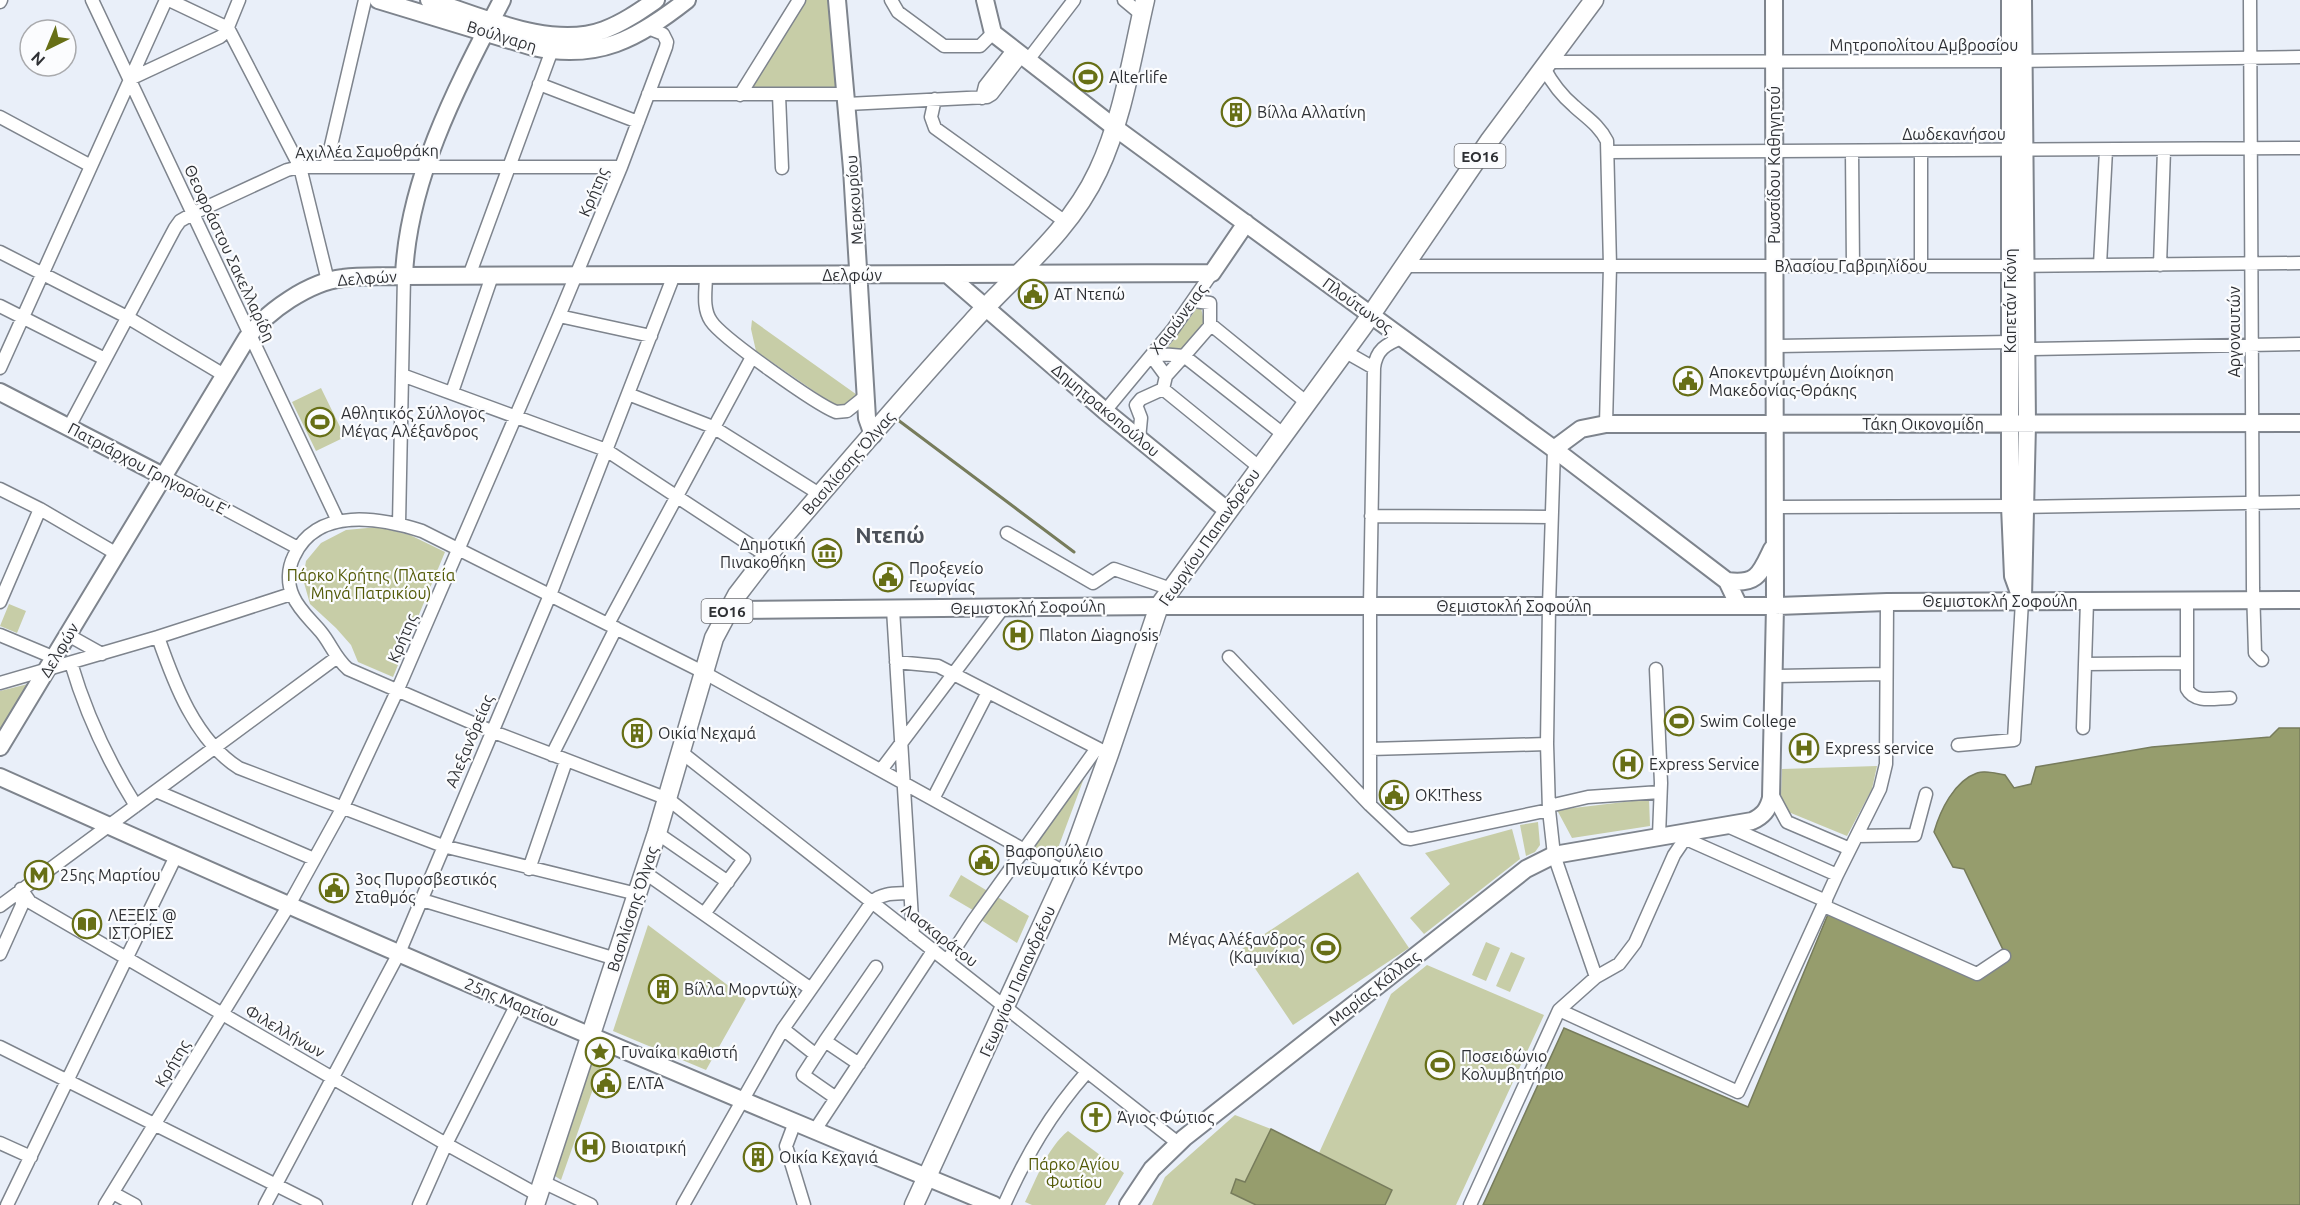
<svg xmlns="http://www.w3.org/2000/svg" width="2300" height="1205" viewBox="0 0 2300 1205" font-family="Ubuntu,sans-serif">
<rect width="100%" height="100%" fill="#e9eff9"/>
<path fill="#c7cda7" d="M799 0H837L845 94 740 95Z
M1200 304 1205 325 1183 353 1166 350Z
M752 320 860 397 840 409 756 351 751 329Z
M321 388 345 437 316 451 292 402Z
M378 527 410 535 445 552 393 677 358 662 351 645 336 628 310 604 303 579 306 561 321 543 346 530Z
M9 604 26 611 17 633 0 626Z
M28 684 0 730V691Z
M1877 766 1872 789 1847 836 1786 811 1781 795 1782 769Z
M1087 770 1054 859 1033 848Z
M1649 799 1650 826 1572 838 1557 810Z
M1538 822 1540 845 1535 852 1526 856 1520 825Z
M1512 829 1520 859 1424 934 1410 918 1450 884 1425 853Z
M1358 872 1409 948 1293 1025 1242 949Z
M961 875 1029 916 1017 943 981 920 983 916 949 896Z
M648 925 746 999 706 1070 613 1031Z
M1486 942 1500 948 1486 981 1472 975Z
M1511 952 1525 958 1510 992 1496 986Z
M1427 965 1544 1015 1456 1205H1152L1165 1177 1235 1115 1271 1129 1319 1153 1391 994Z
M596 1044 607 1049 561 1180 552 1174Z
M1068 1131 1124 1173 1105 1205H1032L1025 1202C1037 1178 1047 1148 1068 1131Z"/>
<path fill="#969d6d" stroke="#777c5c" stroke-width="1.5" d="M2279 728H2300V1205H1483L1564 1028 1748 1107 1831 907 1975 976 2007 958 1964 869 1953 867 1934 832C1940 811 1954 781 1977 773 1985 770 1996 773 2005 775L2014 788 2031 784 2036 767 2152 747 2270 737Z
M1271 1129 1392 1190 1385 1205H1256L1231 1193 1236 1179 1245 1182Z"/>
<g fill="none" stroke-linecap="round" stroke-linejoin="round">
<path stroke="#777c5c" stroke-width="3" d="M894 417 1074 552"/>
<g stroke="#7e848d" stroke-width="15">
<path id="street" d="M92 0 338 521
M169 0 228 28 300 167 328 281
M891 0 898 12 944 46H980L993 33
M1124 0 1142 15
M2250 0 2253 588 2255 653 2262 660
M0 2 1 0
M1028 60 1074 0
M1548 62 2010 61 2300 57
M1544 68C1552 83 1561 95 1574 106 1587 118 1599 125 1607 141L1610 266 1606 424
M130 79 220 37 226 32 239 0
M539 84 638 122
M648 94H845
M740 95 799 0
M779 95 782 168
M982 98 985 86 1014 49
M935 99 931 117 935 128 1067 223
M847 104 987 97 992 94 1022 55
M0 117 91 166
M1852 151 1853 266
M1921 151V266
M1608 152 2300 148
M326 167 365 0
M0 252 127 317 224 375
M2100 265 2106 150
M2160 265 2164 150
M1403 266H2010L2300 263
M706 275C706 290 702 308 711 321 722 338 816 404 836 412L847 411 867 395
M469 276 552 50
M0 306 105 359
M559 316 651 336
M1210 324 1306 402
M1774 346 2010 342
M2026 349 2300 344
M1344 351 1374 368
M0 368 166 0
M402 375 606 450 767 556
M1166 376 1155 361 1160 354 1184 356 1210 326V303L1193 301
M1163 389 1259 467
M452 392 492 276
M628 394 713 427 821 495
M1105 411 1173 329 1212 273
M69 427 175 228 180 221 194 213 287 170 300 167H621
M1139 439 1141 418 1136 405 1141 399 1163 389 1166 376 1184 356 1283 434
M1554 449 1549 606 1547 744 1549 810 1554 855 1596 977
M163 476 298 548
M0 489 40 509 117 554
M1774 507 2010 506
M2025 507 2300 502
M1371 516 1551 517
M399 524 404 276
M1007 533 1093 583 1114 569 1171 589
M2187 599V689C2195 704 2216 698 2230 698
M0 602 40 509
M893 609 913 935
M608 624 752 357
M0 635 55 658
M68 635 102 654
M158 637C174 683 195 740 239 768L443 846 637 894
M1229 657 1370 805 1405 838 1411 839 1549 810
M896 662 938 666 1103 751
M71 663C86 714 108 761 136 806
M2085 664 2187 663
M1656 669 1661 783 1659 836
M1774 676 1886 674
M0 683 158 637 291 594
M2083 728 2087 601
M1958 745 2014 740 2022 601
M1370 749 1547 744
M681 752 1178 1143
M552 755 616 628
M881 770 1003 608
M156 791 314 859
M1771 792 1787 822 1850 849
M933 799 988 692
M1370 805V606L1374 368C1376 350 1386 344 1402 338
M1549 806 1588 797 1660 792
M1725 825 1837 875
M657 833 728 882
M1857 836 1915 835 1926 794
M1686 839 1826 901
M529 869 566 761
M644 872 811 989
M21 889 30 902 446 1144 538 1195
M422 900 616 959
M0 906 336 658
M1824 906 1977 974 2004 956
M704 914 744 859 668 799 491 731 348 669C335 658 331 644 321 632 311 620 299 610 293 596 287 583 288 568 294 556 317 506 381 518 422 531L703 672 1066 873
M0 954 22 905 21 891
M947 961 973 921 1097 748
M1559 1010 1738 1092 1837 875 1880 789 1886 764 1887 602
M783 1029 816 1055
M825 1041 803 1075 836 1098
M0 1047 316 1205
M859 1064 825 1041 876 967
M795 1122 786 1146 804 1205
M815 1130 933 951
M0 1143 31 1157
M543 1182 591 1205
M113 1193 135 1205
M7 1205 176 856
M105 1205 289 905 342 809 398 689 559 316 621 167 666 47 667 42 663 34 648 28
M265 1205 399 953 550 595 674 275
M419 1205 446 1144 517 1004
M683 1205 783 1029 872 902C882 892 897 894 910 893
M1004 1205C1027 1154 1050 1114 1087 1072
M1470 1205 1559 1010 1596 977 1619 964 1635 943 1674 855 1691 830"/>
</g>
<g stroke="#7e848d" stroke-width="20">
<path id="secondary" d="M378 0 533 47C598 61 637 39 687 0
M429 0C481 16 551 50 604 30 623 23 640 11 656 0
M837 0 852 169 867 418 873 435
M985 0 993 33 1114 127 1554 449 1727 581 1739 606
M2010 0V506L2013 576 2022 601
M947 274 1105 411 1228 511
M404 276C408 178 458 85 502 0
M0 392 163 476
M1554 449 1581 429 1606 424 2300 423
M1727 581C1757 585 1760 574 1772 549
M2023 597 2027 424 2023 0
M728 610 1159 606H1775L1887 602 2300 600
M0 747 247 338C267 311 309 282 343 278 363 275 384 277 404 276L1212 273 1246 223
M0 777C329 925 661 1068 994 1205
M1128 1205 1152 1169 1184 1138 1526 869 1554 855 1752 821C1763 816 1768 810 1771 798L1775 606 1774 0"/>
</g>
<g stroke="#7e848d" stroke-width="21">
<path id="primary" d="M535 1205 657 833 714 638 737 595 767 556C835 478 901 399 971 323 1016 273 1069 233 1098 171 1123 118 1132 56 1145 0
M914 1205 1066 873 1109 754 1159 606 1364 325 1490 140 1594 0"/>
</g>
<use href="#street" stroke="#fff" stroke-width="12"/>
<use href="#secondary" stroke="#fff" stroke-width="16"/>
<use href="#primary" stroke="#fff" stroke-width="18"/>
</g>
<defs>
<g id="stadium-ring" transform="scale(1.5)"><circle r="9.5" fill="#fbfcfe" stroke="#676f16" stroke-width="1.5"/><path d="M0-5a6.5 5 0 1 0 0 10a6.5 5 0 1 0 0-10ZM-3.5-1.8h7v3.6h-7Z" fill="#676f16"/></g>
<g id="building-ring" transform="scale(1.5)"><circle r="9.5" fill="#fbfcfe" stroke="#676f16" stroke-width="1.5"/><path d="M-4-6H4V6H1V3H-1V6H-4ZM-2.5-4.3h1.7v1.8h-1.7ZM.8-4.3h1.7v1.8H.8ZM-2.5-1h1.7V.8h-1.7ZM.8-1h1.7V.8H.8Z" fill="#676f16"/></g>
<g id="civic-ring" transform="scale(1.5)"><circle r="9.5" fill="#fbfcfe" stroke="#676f16" stroke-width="1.5"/><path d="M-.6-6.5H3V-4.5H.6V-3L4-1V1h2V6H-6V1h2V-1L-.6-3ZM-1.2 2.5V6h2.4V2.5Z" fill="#676f16"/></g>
<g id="museum-ring" transform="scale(1.5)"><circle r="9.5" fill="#fbfcfe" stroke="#676f16" stroke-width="1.5"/><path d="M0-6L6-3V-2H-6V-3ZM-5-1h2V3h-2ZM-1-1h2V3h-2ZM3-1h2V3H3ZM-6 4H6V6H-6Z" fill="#676f16"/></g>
<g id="hospital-ring" transform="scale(1.5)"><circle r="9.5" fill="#fbfcfe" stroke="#676f16" stroke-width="1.5"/><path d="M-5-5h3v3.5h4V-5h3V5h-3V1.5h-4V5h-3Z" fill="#676f16"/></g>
<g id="metro-ring" transform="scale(1.5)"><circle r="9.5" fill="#fbfcfe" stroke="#676f16" stroke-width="1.5"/><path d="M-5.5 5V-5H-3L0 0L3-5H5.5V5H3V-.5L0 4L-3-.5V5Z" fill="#676f16"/></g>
<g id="library-ring" transform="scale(1.5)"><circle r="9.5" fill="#fbfcfe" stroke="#676f16" stroke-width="1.5"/><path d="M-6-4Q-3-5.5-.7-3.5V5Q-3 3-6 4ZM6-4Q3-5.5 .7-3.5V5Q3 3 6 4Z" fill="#676f16"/></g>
<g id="sight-ring" transform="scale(1.5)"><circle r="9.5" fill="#fbfcfe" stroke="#676f16" stroke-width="1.5"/><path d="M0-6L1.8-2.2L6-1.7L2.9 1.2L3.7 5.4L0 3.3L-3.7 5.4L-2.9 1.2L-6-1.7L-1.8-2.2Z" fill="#676f16"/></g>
<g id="church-ring" transform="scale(1.5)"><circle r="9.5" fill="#fbfcfe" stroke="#676f16" stroke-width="1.5"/><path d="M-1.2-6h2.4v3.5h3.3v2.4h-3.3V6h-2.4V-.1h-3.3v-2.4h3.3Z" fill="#676f16"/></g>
</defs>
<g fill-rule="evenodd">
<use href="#stadium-ring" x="1088" y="77"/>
<use href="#building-ring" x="1236" y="112"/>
<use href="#civic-ring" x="1033" y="294"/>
<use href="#civic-ring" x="1688" y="381"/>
<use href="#stadium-ring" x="320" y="422"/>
<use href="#museum-ring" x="827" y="553"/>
<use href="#civic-ring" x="888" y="577"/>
<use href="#hospital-ring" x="1018" y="635"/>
<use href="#stadium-ring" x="1679" y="721"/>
<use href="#building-ring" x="637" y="733"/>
<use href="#hospital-ring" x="1804" y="748"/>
<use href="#hospital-ring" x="1628" y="764"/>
<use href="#civic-ring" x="1394" y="795"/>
<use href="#civic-ring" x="984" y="860"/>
<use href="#metro-ring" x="39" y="875"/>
<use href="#civic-ring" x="334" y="888"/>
<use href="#library-ring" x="87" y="924"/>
<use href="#stadium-ring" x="1326" y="948"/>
<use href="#building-ring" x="663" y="989"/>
<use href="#sight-ring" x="600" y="1052"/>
<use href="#stadium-ring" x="1440" y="1065"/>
<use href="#civic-ring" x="606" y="1083"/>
<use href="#church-ring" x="1096" y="1117"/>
<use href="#hospital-ring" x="590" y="1147"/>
<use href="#building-ring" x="758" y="1157"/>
</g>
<g text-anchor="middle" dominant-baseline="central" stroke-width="4.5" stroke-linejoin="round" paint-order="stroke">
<g fill="#fbfcfe" stroke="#6c6d71" stroke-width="1.5">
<rect x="1454.5" y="144" width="51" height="24" rx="4.5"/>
<rect x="701.5" y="599" width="51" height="24" rx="4.5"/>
</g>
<g font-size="15" font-weight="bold" fill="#2e3034">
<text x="1480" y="156">ΕΟ16</text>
<text x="727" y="611">ΕΟ16</text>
</g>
<g font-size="16" fill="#2e3034" stroke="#fbfcfe">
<text transform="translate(502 36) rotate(17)">Βούλγαρη</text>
<text x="1924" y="45">Μητροπολίτου Αμβροσίου</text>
<text x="1954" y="134">Δωδεκανήσου</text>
<text transform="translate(367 151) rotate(-1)">Αχιλλέα Σαμοθράκη</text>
<text transform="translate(1774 165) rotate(-90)">Ρωσσίδου Καθηγητού</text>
<text transform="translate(593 192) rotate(-67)">Κρήτης</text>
<text transform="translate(854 200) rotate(-94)">Μερκουρίου</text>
<text transform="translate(230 253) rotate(65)">Θεοφράστου Σακελλαρίδη</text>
<text x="1851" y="266">Βλασίου Γαβριηλίδου</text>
<text x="852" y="275">Δελφών</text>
<text transform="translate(367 278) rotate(-4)">Δελφών</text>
<text transform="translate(2010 301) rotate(-90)">Καπετάν Γκόνη</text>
<text transform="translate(1358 305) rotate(36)">Πλούτωνος</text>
<text transform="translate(1178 319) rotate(-53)">Χαιρώνειας</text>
<text transform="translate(2234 332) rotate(-90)">Αργοναυτών</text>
<text transform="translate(1106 410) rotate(40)">Δημητρακοπούλου</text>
<text x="1923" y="424">Τάκη Οικονομίδη</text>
<text transform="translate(848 463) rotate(-49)">Βασιλίσσης Όλγας</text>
<text transform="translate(149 469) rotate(28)">Πατριάρχου Γρηγορίου Ε'</text>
<text transform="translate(1209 537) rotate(-55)">Γεωργίου Παπανδρέου</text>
<text x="2000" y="601">Θεμιστοκλή Σοφούλη</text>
<text x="1514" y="606">Θεμιστοκλή Σοφούλη</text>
<text transform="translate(1028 607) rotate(-1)">Θεμιστοκλή Σοφούλη</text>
<text transform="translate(402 638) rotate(-67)">Κρήτης</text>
<text transform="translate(59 650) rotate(-59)">Δελφών</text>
<text transform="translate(469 741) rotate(-67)">Αλεξανδρείας</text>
<text transform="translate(632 909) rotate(-72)">Βασιλίσσης Όλγας</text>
<text transform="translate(940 935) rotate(38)">Λασκαράτου</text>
<text transform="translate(1017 981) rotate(-66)">Γεωργίου Παπανδρέου</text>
<text transform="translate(1374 988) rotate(-38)">Μαρίας Κάλλας</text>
<text transform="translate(512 1002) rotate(23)">25ης Μαρτίου</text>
<text transform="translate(285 1031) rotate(30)">Φιλελλήνων</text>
<text transform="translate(172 1063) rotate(-59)">Κρήτης</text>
</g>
<g font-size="16" fill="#2e3034" stroke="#fbfcfe" text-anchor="start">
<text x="1109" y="77">Alterlife</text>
<text x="1257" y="112">Βίλλα Αλλατίνη</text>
<text x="1054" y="294">ΑΤ Ντεπώ</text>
<text x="1709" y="372">Αποκεντρωμένη Διοίκηση<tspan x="1709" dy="18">Μακεδονίας-Θράκης</tspan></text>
<text x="341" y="413">Αθλητικός Σύλλογος<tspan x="341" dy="18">Μέγας Αλέξανδρος</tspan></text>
<text x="806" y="544" text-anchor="end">Δημοτική<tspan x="806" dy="18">Πινακοθήκη</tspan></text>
<text x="909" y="568">Προξενείο<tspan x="909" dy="18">Γεωργίας</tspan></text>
<text x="1039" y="635">Πlaton Δiagnosis</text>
<text x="1700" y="721">Swim College</text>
<text x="658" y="733">Οικία Νεχαμά</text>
<text x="1825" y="748">Express service</text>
<text x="1649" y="764">Express Service</text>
<text x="1415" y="795">OK!Thess</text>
<text x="1005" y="851">Βαφοπούλειο<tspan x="1005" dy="18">Πνευματικό Κέντρο</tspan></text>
<text x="60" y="875">25ης Μαρτίου</text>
<text x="355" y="879">3ος Πυροσβεστικός<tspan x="355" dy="18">Σταθμός</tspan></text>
<text x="108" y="915">ΛΕΞΕΙΣ @<tspan x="108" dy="18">ΙΣΤΟΡΙΕΣ</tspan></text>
<text x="1305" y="939" text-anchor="end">Μέγας Αλέξανδρος<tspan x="1305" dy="18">(Καμινίκια)</tspan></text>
<text x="684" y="989">Βίλλα Μορντώχ</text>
<text x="621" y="1052">Γυναίκα καθιστή</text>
<text x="1461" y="1056">Ποσειδώνιο<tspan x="1461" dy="18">Κολυμβητήριο</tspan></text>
<text x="627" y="1083">ΕΛΤΑ</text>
<text x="1117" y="1117">Άγιος Φώτιος</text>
<text x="611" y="1147">Βιοιατρική</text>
<text x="779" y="1157">Οικία Κεχαγιά</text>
</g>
<g font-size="16" fill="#525906" stroke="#fbfcfe">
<text x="371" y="575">Πάρκο Κρήτης (Πλατεία<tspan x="371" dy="18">Μηνά Πατρικίου)</tspan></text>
<text x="1074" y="1164">Πάρκο Αγίου<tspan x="1074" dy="18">Φωτίου</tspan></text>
</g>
<g font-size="22" font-weight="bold" fill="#4c5159" stroke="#fbfcfe">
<text x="890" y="534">Ντεπώ</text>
</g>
</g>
<g transform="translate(48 48) rotate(223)"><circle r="28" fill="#fbfcfe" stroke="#a9aaad" stroke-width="1.5"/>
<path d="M0-4.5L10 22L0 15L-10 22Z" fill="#676f16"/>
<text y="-9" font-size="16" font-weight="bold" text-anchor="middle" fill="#2e3034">N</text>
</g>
</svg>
